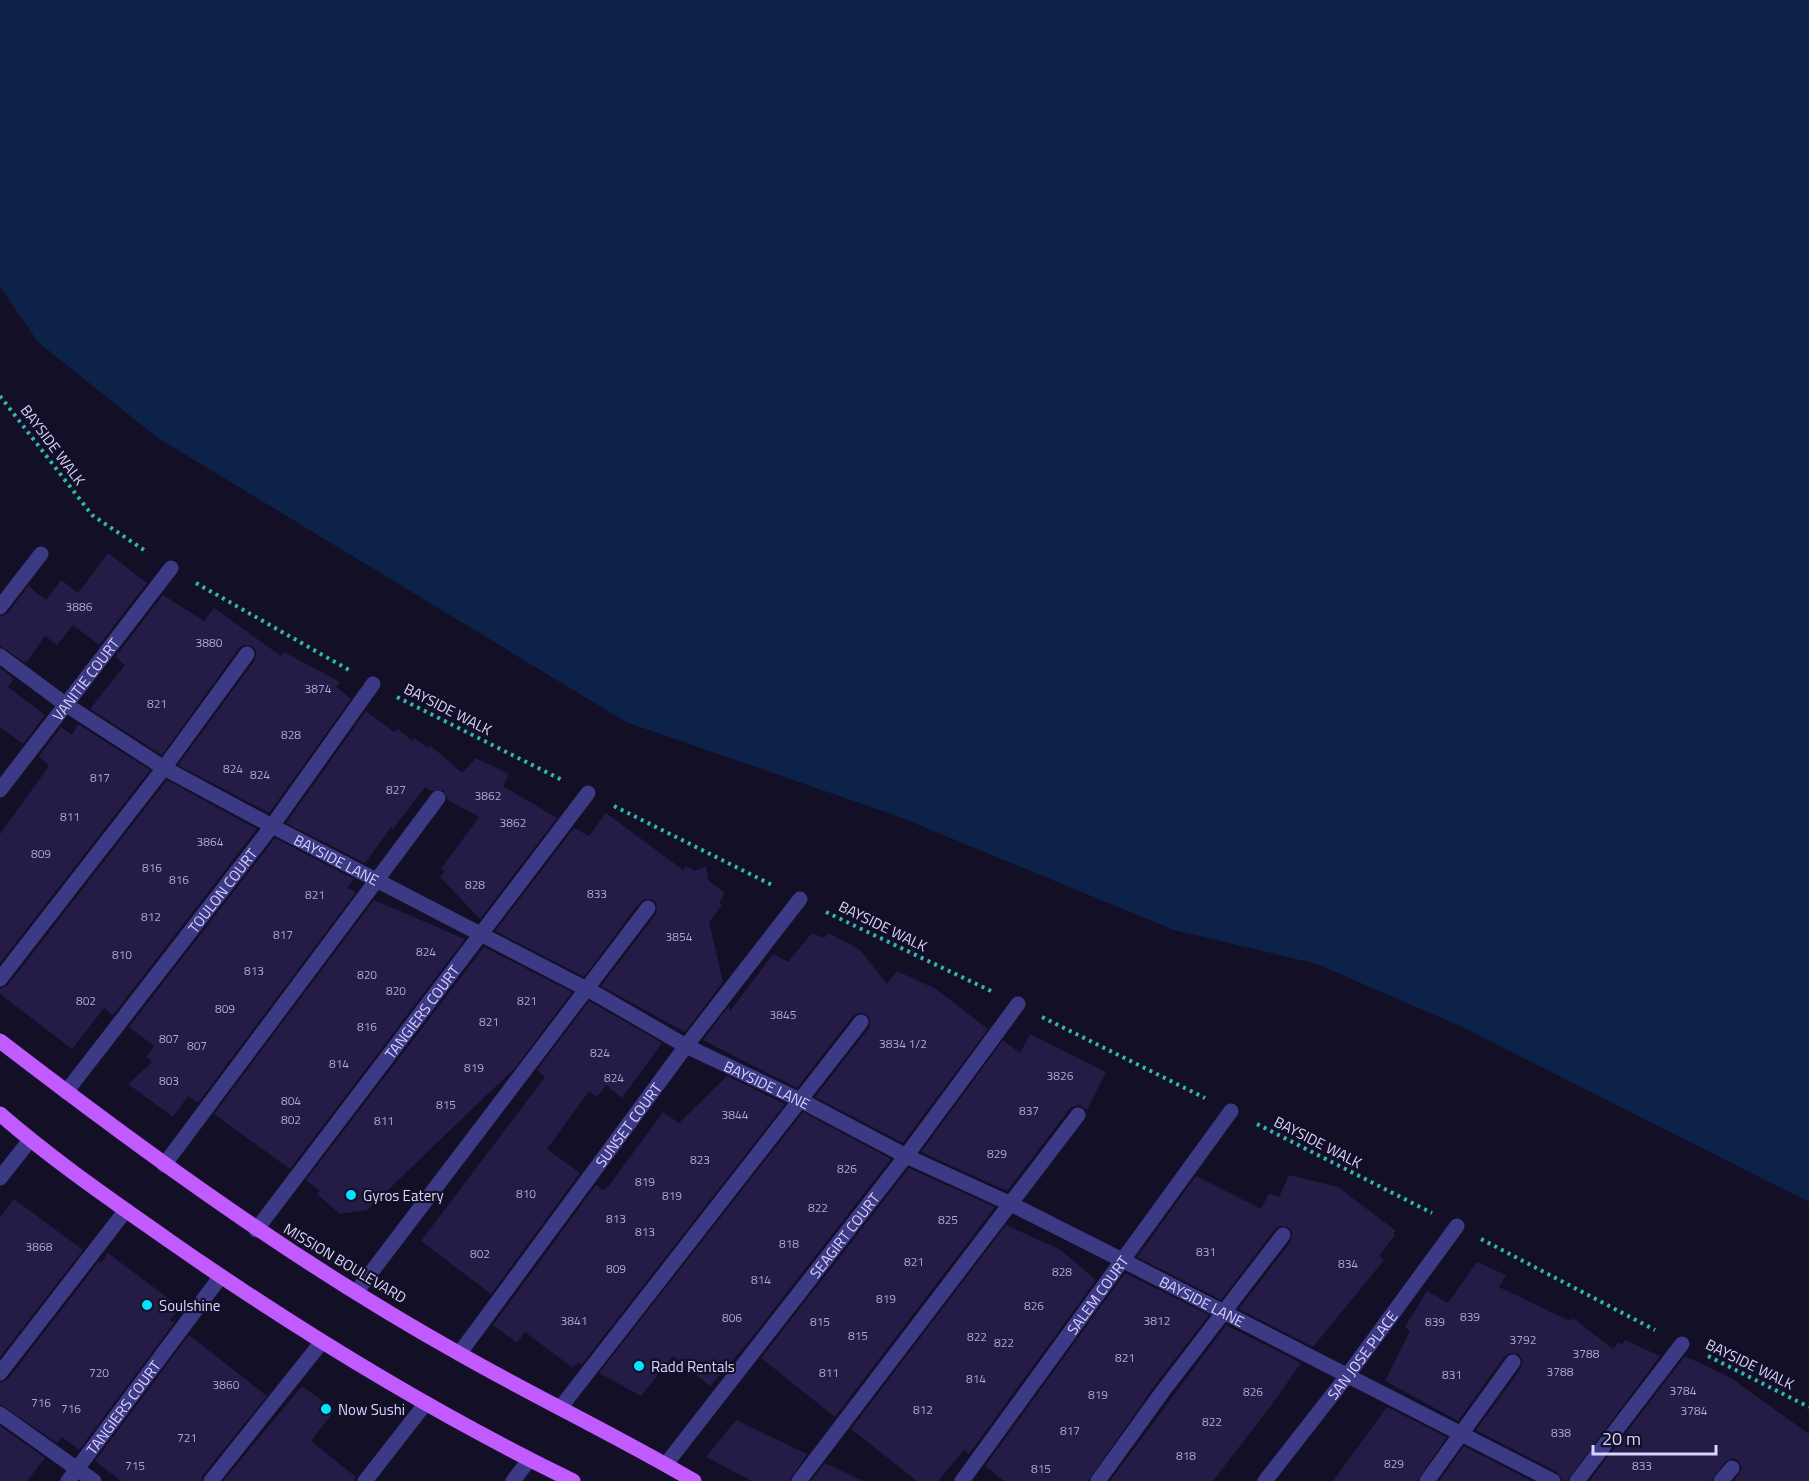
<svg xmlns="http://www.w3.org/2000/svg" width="1809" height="1481" viewBox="0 0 1809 1481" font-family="'Titillium Web',sans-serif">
<rect width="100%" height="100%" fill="#130f26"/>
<path fill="#0c2248" d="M0 0H1809V1202L1458 1025 1317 964 1174 930 897 816 626 722 158 438 38 342 0 287Z"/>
<path fill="#241b47" d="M108 553 147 583 99 645 73 625 57 645 45 636 26 663 0 646V617L8 613 28 586 46 600 61 580 78 593Z
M163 595 204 621 214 608 281 656 284 652 340 682 336 687 351 699 269 813 178 765 255 660 256 651 252 646 244 645 239 648 162 755 90 709 125 665 115 657Z
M0 668 14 679 8 687 45 715 23 744 0 727Z
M366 711 394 732 398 729 412 741 414 738 428 748 430 745 462 773 476 758 509 774 503 786 557 818 480 919 440 877 445 872 441 869 479 817 448 800 443 790 432 791 425 787 393 829 391 827 365 863 286 823Z
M78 724 150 770 0 963V834L49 766 39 756 61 727 72 735Z
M167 780 257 829 113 1015 104 1008 72 1049 0 994V989L8 985Z
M606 813 683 870 686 866 694 871 706 866 708 880 725 893 719 903 722 905 709 922 723 982 685 1032 601 986 656 914 657 905 653 900 645 899 640 902 584 977 495 931 574 828 589 836Z
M275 838 354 879 347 888 356 892 198 1103 188 1096 173 1117 128 1084 152 1062 146 1057 154 1046 129 1027Z
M374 900 465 939 290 1169 214 1114Z
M812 933 824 938 828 933 859 949 887 984 897 971 936 989 988 1029 903 1143 815 1097 869 1028 870 1019 866 1014 858 1013 853 1016 797 1088 703 1040 729 1006 730 1011 773 954 788 962Z
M484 947 572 992 515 1068 367 1210 340 1214 317 1194 320 1191 306 1180Z
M589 1001 662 1043 622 1098 606 1085 597 1097 589 1091 547 1149 580 1173 491 1294 421 1241 545 1077 537 1070Z
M1030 1034 1106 1072 1087 1110 1080 1105 1071 1107 1007 1191 921 1152 1003 1040 1020 1053Z
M727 1076 785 1104 582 1364 578 1362 573 1368 525 1332 517 1343 493 1325 596 1185 603 1190 608 1187 663 1112 679 1123Z
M803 1112 891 1159 745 1346 710 1386 673 1356 641 1396 599 1373Z
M909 1168 995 1207 835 1417 761 1358Z
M1289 1175 1338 1187 1396 1231 1393 1233 1395 1235 1379 1256 1384 1260 1313 1347 1239 1309 1291 1241 1292 1232 1288 1227 1280 1226 1275 1229 1221 1300 1137 1257 1196 1176 1261 1209 1269 1193 1279 1197Z
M14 1199 83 1250 0 1357V1217Z
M1006 1225 1061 1250 1096 1280 969 1454 964 1450 938 1481H917L851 1429Z
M108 1253 180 1307 170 1320 174 1323 79 1450 62 1437 57 1443 0 1404V1383L8 1379 99 1261 101 1263Z
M1477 1262 1506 1275 1499 1287 1570 1321 1573 1318 1613 1349 1619 1342 1622 1344 1625 1340 1660 1356 1567 1481H1563L1557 1472 1476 1430 1521 1368 1522 1359 1518 1354 1510 1353 1505 1356 1458 1421 1385 1381 1410 1331 1405 1327 1427 1291 1448 1303Z
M1125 1273 1209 1315 1155 1385 1088 1481H1004L985 1466Z
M1226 1325 1301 1363 1273 1403 1213 1481H1110Z
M189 1335 267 1396 203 1475 201 1481H121L95 1461Z
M1685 1356 1731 1378 1809 1434V1481H1734L1742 1469 1739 1461 1733 1458 1725 1462 1711 1481H1589Z
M302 1386 335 1410 311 1441 356 1477 355 1481H223Z
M1387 1407 1447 1437 1417 1481H1333Z
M736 1420 807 1454 789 1481H752L706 1457Z
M0 1426 45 1458 27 1481H0Z
M1464 1446 1532 1481H1439Z
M825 1463 863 1481H811Z"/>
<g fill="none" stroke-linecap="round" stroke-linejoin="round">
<path stroke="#2fb8b0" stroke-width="4" stroke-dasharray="3 4.5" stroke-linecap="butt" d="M0 396 92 515 147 552
M196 583 349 670
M397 697 562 780
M614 806 774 886
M826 912 993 992
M1042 1017 1205 1098
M1257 1124 1432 1213
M1481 1239 1655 1330
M1708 1356 1809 1407"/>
<g stroke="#3d3a85" stroke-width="15">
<path d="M0 607 41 554"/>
<path id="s1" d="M0 656 65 704 164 768 272 826 598 995 686 1046 802 1101 906 1156 1011 1204 1122 1260 1553 1481"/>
<path id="s2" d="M0 790 171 568"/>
<path d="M0 979 164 768 247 654"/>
<path id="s3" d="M66 1092 272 826 373 684"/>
<path d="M164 1165 438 798"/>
<path d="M0 1178 30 1140"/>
<path id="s4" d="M256 1230 588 793"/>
<path d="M357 1291 648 908"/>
<path id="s5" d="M459 1354 686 1046 800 899"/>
<path d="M0 1373 126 1210"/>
<path d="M560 1408 861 1022"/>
<path d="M0 1414 94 1481"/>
<path id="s6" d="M666 1464 906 1156 1018 1004"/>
<path id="s7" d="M68 1481 221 1276"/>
<path d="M211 1481 321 1343"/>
<path d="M365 1481 426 1403"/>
<path d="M513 1481 529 1460"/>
<path d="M799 1481 1078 1115"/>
<path id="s8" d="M962 1481 1231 1111"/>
<path d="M1098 1481 1163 1391 1283 1235"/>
<path id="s9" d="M1265 1481 1347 1376 1457 1226"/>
<path d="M1427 1481 1513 1362"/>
<path d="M1577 1481 1682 1344"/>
<path d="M1721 1481 1732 1468"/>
</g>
<path stroke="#c25bff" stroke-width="15" d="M0 1041C147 1154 297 1263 460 1354 537 1398 618 1436 694 1481
M0 1114C54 1161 113 1201 171 1242 299 1331 433 1413 573 1481"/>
</g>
<g fill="#00e5ff" stroke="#130f26" stroke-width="2">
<circle cx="351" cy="1195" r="6"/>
<circle cx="147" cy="1305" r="6"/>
<circle cx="639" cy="1366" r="6"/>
<circle cx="326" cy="1409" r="6"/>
</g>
<g text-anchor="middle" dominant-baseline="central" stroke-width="4.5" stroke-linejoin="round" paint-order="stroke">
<g font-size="12" fill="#aca6d1">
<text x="79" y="606">3886</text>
<text x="209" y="642">3880</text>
<text x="318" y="688">3874</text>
<text x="157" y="703">821</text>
<text x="291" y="734">828</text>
<text x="233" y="768">824</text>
<text x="260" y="774">824</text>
<text x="100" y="777">817</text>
<text x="396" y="789">827</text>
<text x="488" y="795">3862</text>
<text x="70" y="816">811</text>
<text x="513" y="822">3862</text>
<text x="210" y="841">3864</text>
<text x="41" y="853">809</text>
<text x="152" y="867">816</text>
<text x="179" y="879">816</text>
<text x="475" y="884">828</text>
<text x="597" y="893">833</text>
<text x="315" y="894">821</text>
<text x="151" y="916">812</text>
<text x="283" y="934">817</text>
<text x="679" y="936">3854</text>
<text x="426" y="951">824</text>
<text x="122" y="954">810</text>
<text x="254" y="970">813</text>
<text x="367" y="974">820</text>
<text x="396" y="990">820</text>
<text x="86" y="1000">802</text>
<text x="527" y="1000">821</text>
<text x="225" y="1008">809</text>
<text x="783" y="1014">3845</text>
<text x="489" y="1021">821</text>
<text x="367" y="1026">816</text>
<text x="169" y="1038">807</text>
<text x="903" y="1043">3834 1/2</text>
<text x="197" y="1045">807</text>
<text x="600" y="1052">824</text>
<text x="339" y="1063">814</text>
<text x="474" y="1067">819</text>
<text x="1060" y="1075">3826</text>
<text x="614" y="1077">824</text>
<text x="169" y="1080">803</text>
<text x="291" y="1100">804</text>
<text x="446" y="1104">815</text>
<text x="1029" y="1110">837</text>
<text x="735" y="1114">3844</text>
<text x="291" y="1119">802</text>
<text x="384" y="1120">811</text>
<text x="997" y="1153">829</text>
<text x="700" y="1159">823</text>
<text x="847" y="1168">826</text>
<text x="645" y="1181">819</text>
<text x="526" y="1193">810</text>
<text x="672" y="1195">819</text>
<text x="818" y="1207">822</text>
<text x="616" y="1218">813</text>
<text x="948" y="1219">825</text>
<text x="645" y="1231">813</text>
<text x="789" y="1243">818</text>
<text x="39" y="1246">3868</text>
<text x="1206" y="1251">831</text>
<text x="480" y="1253">802</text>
<text x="914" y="1261">821</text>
<text x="1348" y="1263">834</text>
<text x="616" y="1268">809</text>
<text x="1062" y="1271">828</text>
<text x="761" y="1279">814</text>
<text x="886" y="1298">819</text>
<text x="1034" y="1305">826</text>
<text x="1470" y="1316">839</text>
<text x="732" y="1317">806</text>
<text x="574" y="1320">3841</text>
<text x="1157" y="1320">3812</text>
<text x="820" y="1321">815</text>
<text x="1435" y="1321">839</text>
<text x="858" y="1335">815</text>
<text x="977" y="1336">822</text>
<text x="1523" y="1339">3792</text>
<text x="1004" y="1342">822</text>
<text x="1586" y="1353">3788</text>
<text x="1125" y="1357">821</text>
<text x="1560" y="1371">3788</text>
<text x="99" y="1372">720</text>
<text x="829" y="1372">811</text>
<text x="1452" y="1374">831</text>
<text x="976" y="1378">814</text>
<text x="226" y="1384">3860</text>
<text x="1683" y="1390">3784</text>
<text x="1253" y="1391">826</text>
<text x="1098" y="1394">819</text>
<text x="41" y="1402">716</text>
<text x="71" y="1408">716</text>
<text x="923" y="1409">812</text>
<text x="1694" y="1410">3784</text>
<text x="1212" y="1421">822</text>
<text x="1070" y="1430">817</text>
<text x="1561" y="1432">838</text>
<text x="187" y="1437">721</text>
<text x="1186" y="1455">818</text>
<text x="1394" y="1463">829</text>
<text x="135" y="1465">715</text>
<text x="1642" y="1465">833</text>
<text x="1041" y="1468">815</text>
</g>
<g font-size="15" fill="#d9d4ff" stroke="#130f26">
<text transform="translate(53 445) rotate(53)">BAYSIDE WALK</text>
<text stroke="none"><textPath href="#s2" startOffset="140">VANITIE COURT</textPath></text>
<text transform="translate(448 709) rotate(27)">BAYSIDE WALK</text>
<text stroke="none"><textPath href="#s1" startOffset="394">BAYSIDE LANE</textPath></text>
<text stroke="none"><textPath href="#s3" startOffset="255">TOULON COURT</textPath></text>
<text transform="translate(883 926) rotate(26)">BAYSIDE WALK</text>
<text stroke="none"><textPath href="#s4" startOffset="274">TANGIERS COURT</textPath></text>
<text stroke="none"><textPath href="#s1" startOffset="880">BAYSIDE LANE</textPath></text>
<text stroke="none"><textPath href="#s5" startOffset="285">SUNSET COURT</textPath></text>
<text transform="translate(1318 1142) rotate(27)">BAYSIDE WALK</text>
<text stroke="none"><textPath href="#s6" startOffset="290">SEAGIRT COURT</textPath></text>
<text transform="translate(345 1263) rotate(31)">MISSION BOULEVARD</text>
<text stroke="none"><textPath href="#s8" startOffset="230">SALEM COURT</textPath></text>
<text stroke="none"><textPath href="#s1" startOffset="1366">BAYSIDE LANE</textPath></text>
<text stroke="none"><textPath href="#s9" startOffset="159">SAN JOSE PLACE</textPath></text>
<text transform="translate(1750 1364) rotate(26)">BAYSIDE WALK</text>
<text stroke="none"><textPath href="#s7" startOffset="92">TANGIERS COURT</textPath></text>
</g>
<g font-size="15" fill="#d9d4ff" stroke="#130f26" text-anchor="start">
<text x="363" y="1195">Gyros Eatery</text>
<text x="159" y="1305">Soulshine</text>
<text x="651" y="1366">Radd Rentals</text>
<text x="338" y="1409">Now Sushi</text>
</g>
</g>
<path d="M1593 1445v9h123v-9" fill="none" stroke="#d9d4ff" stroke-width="3"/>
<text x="1602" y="1445" font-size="18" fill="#d9d4ff" stroke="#130f26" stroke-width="4.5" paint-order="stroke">20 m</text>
</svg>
